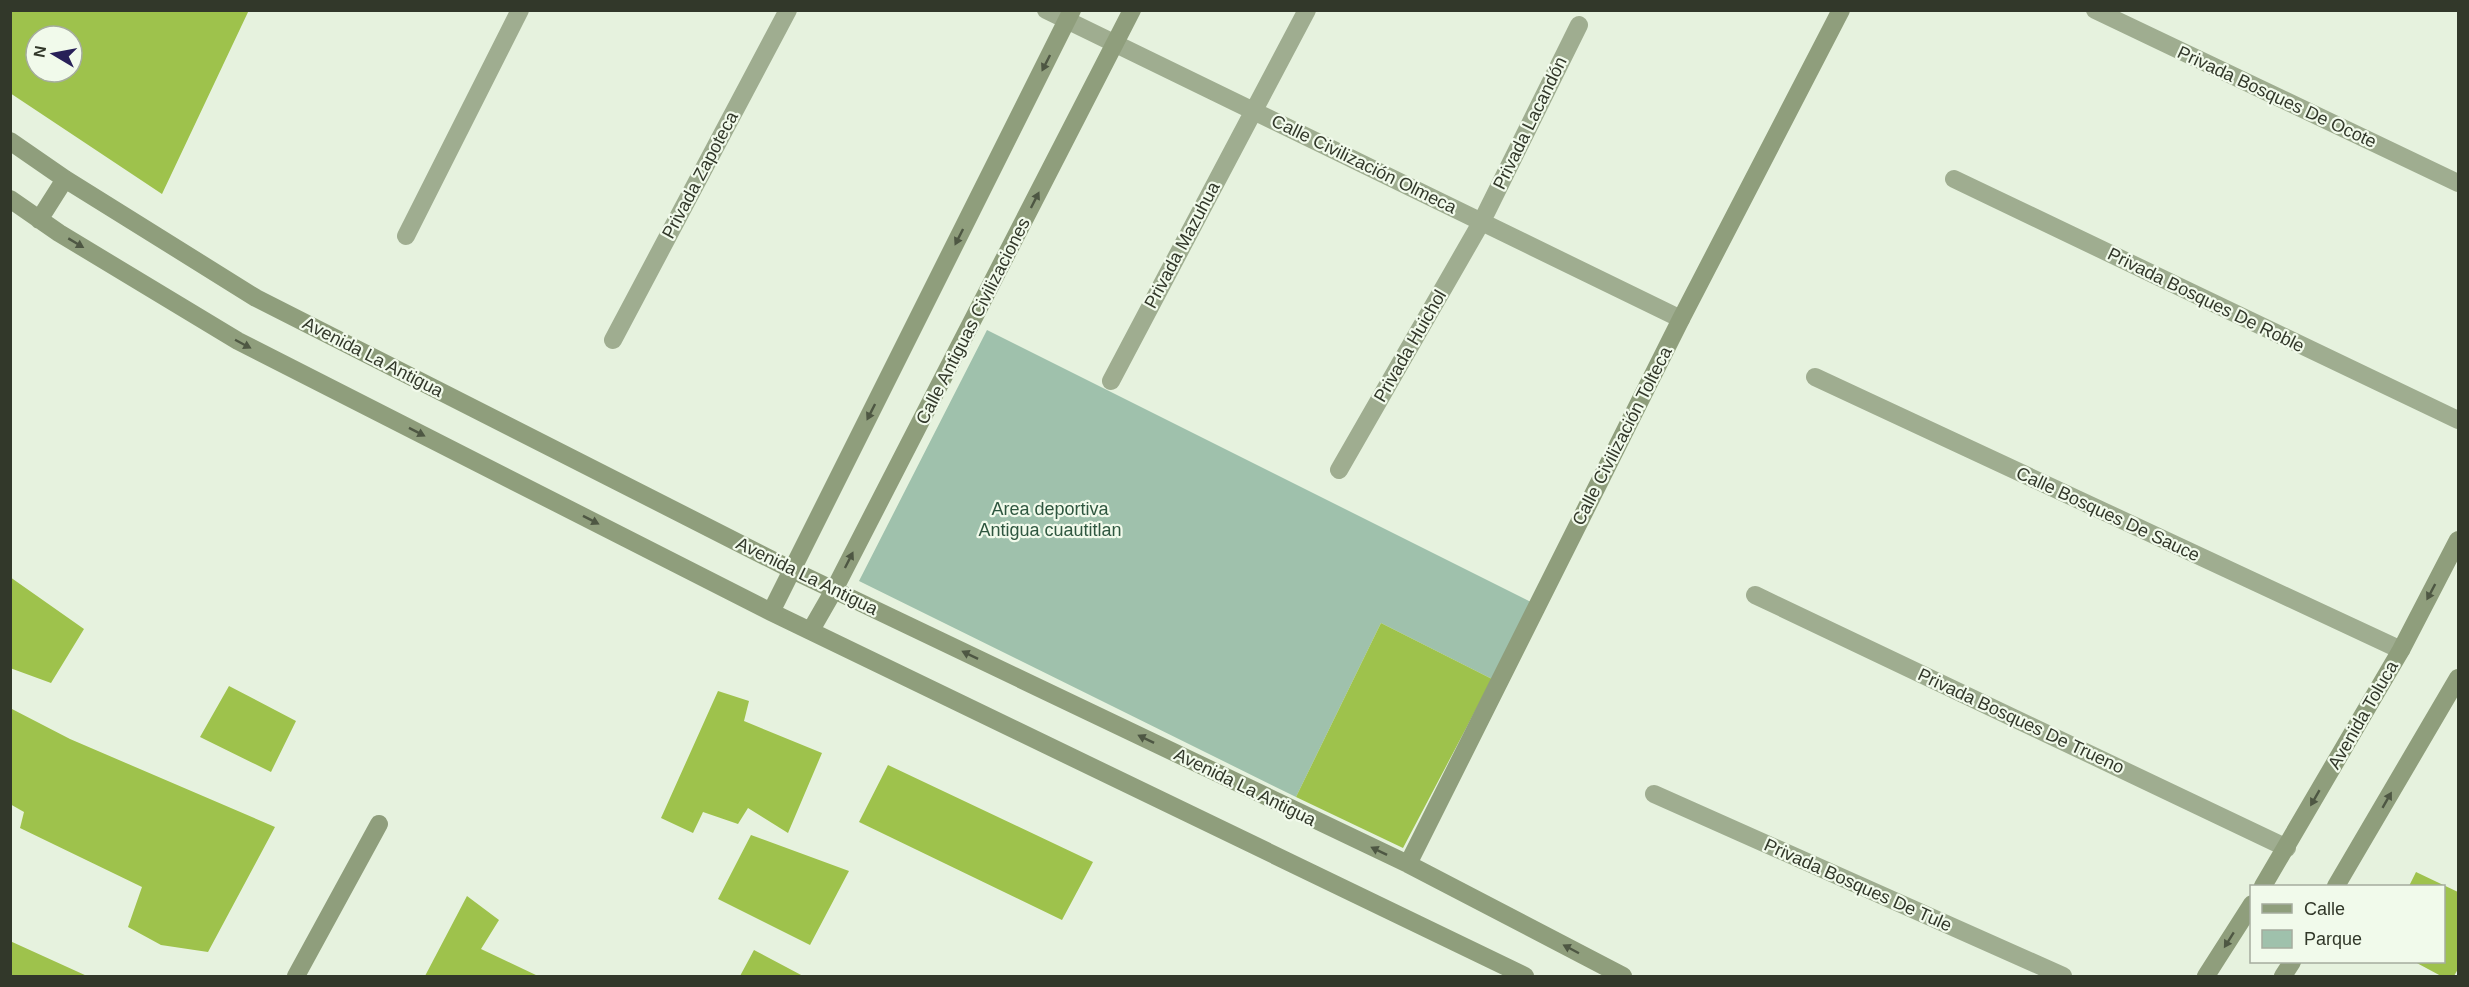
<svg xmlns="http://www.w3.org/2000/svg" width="2469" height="987" viewBox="0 0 2469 987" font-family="Helvetica,sans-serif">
<rect width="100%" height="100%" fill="#e6f2de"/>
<path fill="#9fc1ac" d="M987 330 1531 602 1492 679 1381 623 1296 797 859 581Z"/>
<path fill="#9ec24c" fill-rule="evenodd" d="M10 10H249L162 194 10 93ZM36 36H72V72H36Z
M10 577 84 629 51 683 10 668Z
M1381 623 1492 679 1403 848 1296 797Z
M229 686 296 721 271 772 200 737Z
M718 691 749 701 744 721 822 753 788 833 748 808 738 824 703 812 693 833 661 818Z
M10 708 70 739 275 827 208 952 161 945 128 927 142 887 20 828 24 812 10 804Z
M888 765 1093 862 1062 920 859 822Z
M751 835 849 871 810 945 718 899Z
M2416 872 2458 892V969L2454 976H2441L2415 962H2444V886H2409Z
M467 896 499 920 481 949 538 976H425Z
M10 941 87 976H10Z
M754 950 803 976H740Z"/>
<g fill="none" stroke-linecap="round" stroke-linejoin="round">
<path stroke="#9fad90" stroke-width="18" d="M1046 10 1681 319
M2095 10 2458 183
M1954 179 2458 420
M406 236 520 10
M613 340 788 10
M1815 377 2401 650
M1111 381 1307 10
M1339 470 1482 221 1579 25
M1755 595 2287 848
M1654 794 2063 976"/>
<path stroke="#8f9e7c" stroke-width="18" d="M10 141 65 179 256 298 792 570 1408 864 1623 976
M10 199 59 233 238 341 771 612 1525 976
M39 220 65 179
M771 612 1072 10
M811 630 834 590 1132 10
M1408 864 1681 319 1841 10
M2263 886 2401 650 2458 540
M2336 886 2458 678
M296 976 379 824
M2206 976 2252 904
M2283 976 2292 962"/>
</g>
<defs><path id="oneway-solid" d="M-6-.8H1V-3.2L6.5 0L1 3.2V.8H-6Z" transform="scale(1.5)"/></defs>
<g fill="#4e5743">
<use href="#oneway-solid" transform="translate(1046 63) rotate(117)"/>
<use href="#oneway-solid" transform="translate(1035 200) rotate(-63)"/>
<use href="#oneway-solid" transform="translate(959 237) rotate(117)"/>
<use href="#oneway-solid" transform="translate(76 243) rotate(31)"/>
<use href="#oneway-solid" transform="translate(243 344) rotate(28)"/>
<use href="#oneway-solid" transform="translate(871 412) rotate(117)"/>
<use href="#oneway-solid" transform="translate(417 432) rotate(27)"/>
<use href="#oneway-solid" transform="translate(591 520) rotate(27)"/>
<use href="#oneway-solid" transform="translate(849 560) rotate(-63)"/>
<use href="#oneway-solid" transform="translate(2431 592) rotate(118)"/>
<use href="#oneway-solid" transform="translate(970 655) rotate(-154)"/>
<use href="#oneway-solid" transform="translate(1146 739) rotate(-154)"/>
<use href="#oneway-solid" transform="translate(2315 798) rotate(120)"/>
<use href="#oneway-solid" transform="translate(2387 800) rotate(-60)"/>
<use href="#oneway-solid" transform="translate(1379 851) rotate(-154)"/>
<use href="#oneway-solid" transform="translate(2229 940) rotate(122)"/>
<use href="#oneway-solid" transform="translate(1571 949) rotate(-152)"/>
</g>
<g text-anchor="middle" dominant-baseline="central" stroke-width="4.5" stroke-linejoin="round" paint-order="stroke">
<g font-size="18" fill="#32382a" stroke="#f1faeb">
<text transform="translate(2277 97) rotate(25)">Privada Bosques De Ocote</text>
<text transform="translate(1530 123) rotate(-64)">Privada Lacandón</text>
<text transform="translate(1364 164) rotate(26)">Calle Civilización Olmeca</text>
<text transform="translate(700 175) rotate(-62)">Privada Zapoteca</text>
<text transform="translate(1182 245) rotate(-62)">Privada Mazuhua</text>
<text transform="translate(2206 300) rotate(26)">Privada Bosques De Roble</text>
<text transform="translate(973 321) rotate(-63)">Calle Antiguas Civilizaciones</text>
<text transform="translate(1410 346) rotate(-60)">Privada Huichol</text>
<text transform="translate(373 357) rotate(27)">Avenida La Antigua</text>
<text transform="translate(1622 436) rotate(-63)">Calle Civilización Tolteca</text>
<text transform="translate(2108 514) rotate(25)">Calle Bosques De Sauce</text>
<text transform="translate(807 576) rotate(26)">Avenida La Antigua</text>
<text transform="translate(2363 715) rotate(-60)">Avenida Toluca</text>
<text transform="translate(2021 721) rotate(25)">Privada Bosques De Trueno</text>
<text transform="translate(1245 787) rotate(26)">Avenida La Antigua</text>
<text transform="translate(1858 885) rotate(24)">Privada Bosques De Tule</text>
</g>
<g font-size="18" fill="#2e563f" stroke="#f1faeb">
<text x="1050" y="509">Area deportiva<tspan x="1050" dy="21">Antigua cuautitlan</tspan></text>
</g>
</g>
<rect width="2469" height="987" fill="none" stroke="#32382a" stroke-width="24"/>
<rect x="2250" y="885" width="195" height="78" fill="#f1faeb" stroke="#a5ac9e" stroke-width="1.5"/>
<rect x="2262" y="904" width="30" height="9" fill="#8f9e7c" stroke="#a5ac9e" stroke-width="1.5"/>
<text x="2304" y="915" font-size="18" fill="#32382a">Calle</text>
<rect x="2262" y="930" width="30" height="18" fill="#9fc1ac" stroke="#a5ac9e" stroke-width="1.5"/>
<text x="2304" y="945" font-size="18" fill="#32382a">Parque</text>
<g transform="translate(54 54) rotate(280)"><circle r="28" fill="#f1faeb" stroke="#a5ac9e" stroke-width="1.5"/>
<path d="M0-4.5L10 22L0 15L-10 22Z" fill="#282058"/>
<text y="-9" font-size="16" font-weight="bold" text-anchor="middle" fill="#32382a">N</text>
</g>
</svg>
